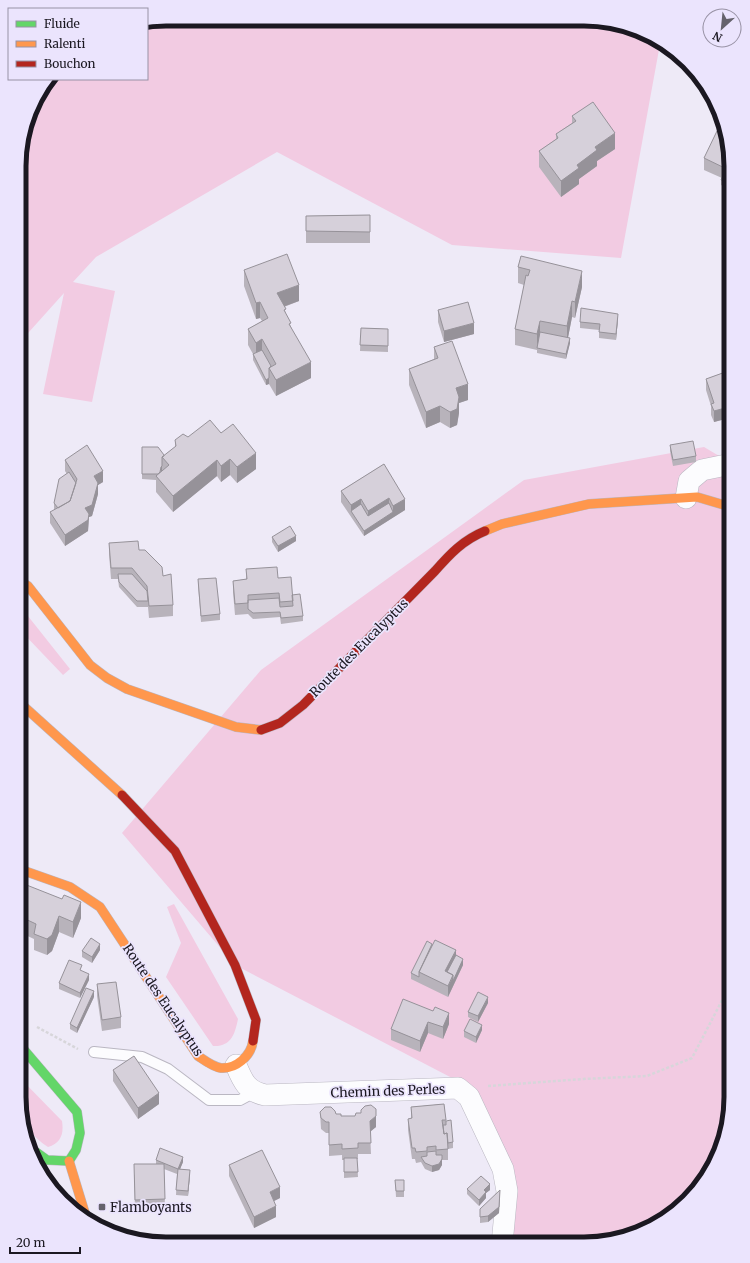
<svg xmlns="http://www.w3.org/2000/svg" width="750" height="1263" viewBox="0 0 750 1263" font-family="Merriweather,serif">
<rect width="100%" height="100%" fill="#eeeaf7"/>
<path fill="#f2cbe2" d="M166 19 604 20 660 44 621 258 452 245 277 152 96 257 73 282 115 291 92 402 43 394 64 293 20 342V147L34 101 51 79H147V23Z
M704 447 731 463V1107L723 1145 701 1186 674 1214 640 1233 585 1244H516L477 1091 235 965 122 833 261 670 524 480Z
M20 606 70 669 63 675 20 630Z
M174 904 238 1019C235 1034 231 1047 213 1046L166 977 181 943 167 907Z
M19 1077 62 1121C64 1134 61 1143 48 1147 21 1130 19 1106 19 1077Z"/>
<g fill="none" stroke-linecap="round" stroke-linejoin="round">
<g stroke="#bab7c2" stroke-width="12">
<path id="lane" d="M94 1052 142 1057 168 1069 209 1100H240L253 1093"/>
</g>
<g stroke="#bab7c2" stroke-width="22">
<path id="street" d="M686 498 689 481 702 470 731 464
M236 1065C243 1082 247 1091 265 1095L458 1088 469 1097 503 1169 507 1191 502 1244"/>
</g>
<g stroke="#bab7c2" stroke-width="10">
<path id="fast" d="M19 1044 77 1112 80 1133 76 1150 69 1161
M29 1147 47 1160 69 1161"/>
</g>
<g stroke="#bab7c2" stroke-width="10">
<path id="slow" d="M485 531 502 524 589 504 697 497 731 507
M20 581 28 586 90 665 107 678 127 689 236 727 261 730
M20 703 122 795
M19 869 70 887 100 907 198 1056C204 1060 213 1067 221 1068 236 1069 251 1056 253 1041
M69 1161 87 1220"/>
</g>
<g stroke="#bab7c2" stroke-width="10">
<path id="jam" d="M261 730 280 723 303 705 435 571C450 554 463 540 485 531
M122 795 175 851 235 965 256 1020 253 1041"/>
</g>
<path stroke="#d7d6da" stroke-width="2.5" stroke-dasharray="3 2" stroke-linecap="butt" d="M37 1027 78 1049
M488 1086 583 1079 647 1076 692 1058 731 983"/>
<use href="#lane" stroke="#fcfcfe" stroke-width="10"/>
<use href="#street" stroke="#fcfcfe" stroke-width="21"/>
<use href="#fast" stroke="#63d668" stroke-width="9"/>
<use href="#slow" stroke="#ff974d" stroke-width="9"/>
<use href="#jam" stroke="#b3261e" stroke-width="9"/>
</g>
<path fill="#b8b3bb" d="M572 116 615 149 597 161V166L579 179V184L561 197 539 167V151L556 139V134L572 123Z
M704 158 731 166V190L721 185V180L722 178 704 170Z
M370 215V243H306V216Z
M521 256 582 287 575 318 572 317 568 337 570 343 566 359 537 353V350L515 345V329L524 285 518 283V267Z
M244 270 299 301 284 307 286 314 311 378 276 396 269 384 266 385 253 360V354L248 345V329L262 321 260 318 256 319 244 286Z
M438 310 474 334 444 342 438 322Z
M618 319 616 340 599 338V330L580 328V322Z
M361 328 388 329V352L360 351Z
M434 347 468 400 459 403V413L457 425 450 428 440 422 426 428 409 385V369L434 359Z
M731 370V420H730L729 418 714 422 711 415V406L706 390V379Z
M221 433 256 469 237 483 230 475 221 482 217 476 173 512 156 492V480L142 479V447L164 456 175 447V440L188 437Z
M670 445 696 456V462L673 466 670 451Z
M65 460 103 482 98 485V494L92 516 89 517 88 531 65 546 50 523V512L54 510V503L67 474 65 471Z
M384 464 405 510 364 536 341 502V491Z
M272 537 296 541 278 552 272 542Z
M109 543 139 550 163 576 173 605V616L149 618 148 607H137L119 587 118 579H111L109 554Z
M246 569 278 578 292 595 303 616V621L281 624 280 617 253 619 248 614 235 615 233 592V581L246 579Z
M198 579 220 614V620L201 622 198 585Z
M19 751 24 764 21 781H19Z
M19 882 81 918 73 938 59 932 52 951 47 955 34 950V939L19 932Z
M432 944 456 955 463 965 448 997 411 979V973Z
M100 950 92 963 82 957V951Z
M89 980 80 998 59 989V983Z
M97 984 121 1017V1028L102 1031 97 996Z
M94 997 77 1033 70 1029V1024Z
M488 1003 478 1022 468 1017V1012Z
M433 1011 449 1024 443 1039 428 1033 420 1052 391 1040V1029Z
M482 1030 476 1043 464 1037V1031Z
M113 1070 159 1104 138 1119 113 1081Z
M444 1104 446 1121 453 1142V1148L448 1149V1160H442V1165L439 1170 432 1172 425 1169 421 1162 416 1163 415 1159H412L408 1130V1119L411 1118V1107Z
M320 1112 336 1114 376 1127 370 1131 371 1154H358V1159H357L358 1177 344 1178V1160H342V1155L329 1156V1133H326L321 1129Z
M156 1160 183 1162 180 1169 190 1175 188 1196 176 1195 177 1174 164 1169 165 1210 135 1211 134 1175 156 1164Z
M229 1165 280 1198 274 1201 276 1217 254 1228 229 1176Z
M395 1180H404V1197H396Z
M467 1189 490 1190 486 1193V1198L479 1206 467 1194Z
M500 1195 499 1213 488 1222 480 1223V1209Z"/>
<path fill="#969299" d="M615 133V149L597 161V166L579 179V184L561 197V181L595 147Z
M582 271V287L575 318V302Z
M299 285V301L277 309V293Z
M572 301V317L567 343V326Z
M260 302V318L256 319V303Z
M618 314V319L616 340V334Z
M540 321V337L537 348V334Z
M474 323V334L444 342V331Z
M570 338V343L566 359V354Z
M262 339V355L256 359V343Z
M311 362V378L276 396V380Z
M269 378V384L266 385V380Z
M468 384V400L459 403V413L457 425 450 428V412L456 388Z
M440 406V422L426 428V412Z
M729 407V418L714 422V411Z
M730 409H731V420H730Z
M256 453V469L237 483V467Z
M230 459V475L221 482V466Z
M217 460V476L173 512V496Z
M162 466V471L161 472V467Z
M103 471V482L98 485V494L92 516 89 517 88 531 65 546V535L85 508 94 476Z
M389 498V509L368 522V511Z
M361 499V510L351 511V505Z
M405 499V510L364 536V531L393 512V506Z
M296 536V541L278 552V546Z
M24 753V764L21 781V770Z
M81 902V918L73 938V922Z
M59 916V932L52 951 47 955V939Z
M100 944V950L92 963V957Z
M456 950V961L447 978 445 971Z
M463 959V965L448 997V986Z
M89 974V980L80 998V993Z
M94 991V997L77 1033V1028Z
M488 997V1003L478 1022V1016Z
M449 1013V1024L443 1039V1027Z
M428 1022V1033L420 1052V1041Z
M482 1025V1030L476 1043V1037Z
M159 1093V1104L138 1119V1108Z
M376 1116V1127L370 1132V1121Z
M183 1157V1162L178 1174V1169Z
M442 1159V1165L439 1170 432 1172V1166Z
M190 1170V1175L188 1196V1191Z
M490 1184V1190L486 1193V1198L479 1206V1200L484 1190Z
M280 1187V1198L270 1203V1192Z
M500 1190 499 1213 488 1222V1216Z
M276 1206V1217L254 1228V1217Z"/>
<path fill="#d6d0da" stroke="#969299" d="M593 102 615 133 595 147 597 150 577 165 579 168 561 181 539 151 558 138 556 134 576 121 572 116Z
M717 131 725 134 731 166V171L704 158Z
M724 173 731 176V184L721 180Z
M370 215V232L306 231V216Z
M287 254 299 285 277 293 286 309 284 310 291 323 289 324 311 362 276 380 269 368 276 364 262 339 256 343 248 329 268 318 260 302 256 303 244 270Z
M521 256 582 271 575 302 572 301 567 326 540 321 537 334 515 329 526 275 528 276 530 270 518 267Z
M468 302 474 323 444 331 438 310Z
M581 308 618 314 616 334 599 332 600 324 580 322Z
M361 328 388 329V346L360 345Z
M540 332 570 338 566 354 537 348Z
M452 341 468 384 456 388 459 397 457 409 450 412 440 406 426 412 409 369 438 358 434 347Z
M262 350 271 366 269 368V378L266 380 253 354Z
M731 370V409H730L729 407 714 411 711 404 714 403 706 379Z
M210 420 221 433 233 424 256 453 237 467 230 459 221 466 217 460 173 496 156 476 169 465 162 457 176 446 175 440 183 434 188 437Z
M693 441 696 456 673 460 670 445Z
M87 445 103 471 94 476 98 483 92 505 85 508 89 514 88 520 65 535 50 512 70 501 77 479 65 460Z
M142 447H158L164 455V456L162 457V466L161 467 160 472 158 474H142Z
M384 464 405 499 393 506 389 498 368 511 361 499 351 505 341 491Z
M69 472 76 483 70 501 58 508 54 503 59 479Z
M389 503 393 512 364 531 351 511 361 504 368 516Z
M290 526 296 536 278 546 272 537Z
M138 541 139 550H145L162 567 163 576 171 574 173 605 149 606 147 586 132 568H111L109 543Z
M277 567 278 578 291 577 293 601 280 602 279 593 248 595V603L235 604 233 581 247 579 246 569Z
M118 574H132L147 591 148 601H137L119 582Z
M216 578 220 614 201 616 198 579Z
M300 594 303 616 281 618 280 612 253 613 248 609V600L279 598 280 607 293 606 292 595Z
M19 751 24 753 21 770H19Z
M19 882 62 899 64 895 81 902 73 922 59 916 52 935 47 939 34 934 36 924 19 916Z
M91 938 100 944 92 957 82 951Z
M435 940 456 950 445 971 453 975 448 986 419 972Z
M427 941 432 944 419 972V977L411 973Z
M456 955 463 959 453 981V975L447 972Z
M69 960 82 965 80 970 89 974 80 993 59 983Z
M116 982 121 1017 102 1020 97 984Z
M86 988 94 991 77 1028 70 1024Z
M478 992 488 997 478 1016 468 1012Z
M403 999 433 1011 435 1007 449 1013 443 1027 428 1022 420 1041 391 1029Z
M470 1019 482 1025 476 1037 464 1031Z
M134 1056 159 1093 138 1108 113 1070Z
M444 1104 446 1120H442L444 1134 447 1133 448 1149 436 1150V1146L427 1147V1151L416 1152 415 1148H412L408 1119 412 1118 411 1107Z
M371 1105 376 1109V1116L370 1121 371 1143H358V1148L342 1149V1144L329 1145V1122H326L321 1118 320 1112 325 1107H331L335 1111 336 1114H341V1116H355L356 1113H361V1110L365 1106Z
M451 1120 453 1142 448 1143 447 1133 444 1134 443 1125H446V1121Z
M160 1148 183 1157 178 1169 190 1170 188 1191 176 1190 178 1169 156 1160Z
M262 1150 280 1187 270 1192 276 1206 254 1217 229 1165Z
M436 1151V1155H442V1159L439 1164 432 1166 425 1163 421 1157 427 1156V1152Z
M344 1158H357L358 1172H344Z
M134 1164H164L165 1199 135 1200Z
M481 1176 490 1184 484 1190 486 1192 479 1200 467 1189Z
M395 1180H404V1191H396Z
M500 1190 499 1207 488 1216 480 1217V1209Z"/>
<rect fill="#65626c" stroke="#ebe4fd" stroke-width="1.5" x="98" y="1203" width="8" height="8" rx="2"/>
<g text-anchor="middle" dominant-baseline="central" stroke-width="3.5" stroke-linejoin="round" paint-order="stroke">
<g font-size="13" fill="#1b1821" stroke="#ebe4fd">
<text transform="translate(359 648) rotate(-45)">Route des Eucalyptus</text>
<text transform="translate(163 1000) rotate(56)">Route des Eucalyptus</text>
<text transform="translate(388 1091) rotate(-2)">Chemin des Perles</text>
</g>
<g font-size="13" fill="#1b1821" stroke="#ebe4fd" text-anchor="start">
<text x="110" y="1207">Flamboyants</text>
</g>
</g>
<path d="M0 0H750V1263H0ZM166 26H584A140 140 0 0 1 724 166V1097A140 140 0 0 1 584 1237H166A140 140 0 0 1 26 1097V166A140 140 0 0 1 166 26Z" fill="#ebe4fd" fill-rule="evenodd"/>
<path fill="none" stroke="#1b1821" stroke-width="5" d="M166 26H584A140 140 0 0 1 724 166V1097A140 140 0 0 1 584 1237H166A140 140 0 0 1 26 1097V166A140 140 0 0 1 166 26Z"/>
<rect x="8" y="8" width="140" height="72" fill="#ebe4fd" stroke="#9892a5"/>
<rect x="16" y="21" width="20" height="6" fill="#63d668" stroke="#9892a5"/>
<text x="44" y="28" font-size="12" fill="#1b1821">Fluide</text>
<rect x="16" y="41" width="20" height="6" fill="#ff974d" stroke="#9892a5"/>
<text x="44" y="48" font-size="12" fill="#1b1821">Ralenti</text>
<rect x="16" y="61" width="20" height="6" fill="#b3261e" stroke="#9892a5"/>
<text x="44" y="68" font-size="12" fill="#1b1821">Bouchon</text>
<g transform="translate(722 28) rotate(207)"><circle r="19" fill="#ebe4fd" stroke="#9892a5"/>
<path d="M0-3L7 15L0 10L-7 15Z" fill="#65626c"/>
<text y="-6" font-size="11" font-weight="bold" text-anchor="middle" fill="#1b1821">N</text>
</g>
<path d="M10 1247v6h70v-6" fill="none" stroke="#1b1821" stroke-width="2"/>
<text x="16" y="1247" font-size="12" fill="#1b1821" stroke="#ebe4fd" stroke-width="3" paint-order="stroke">20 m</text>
</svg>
